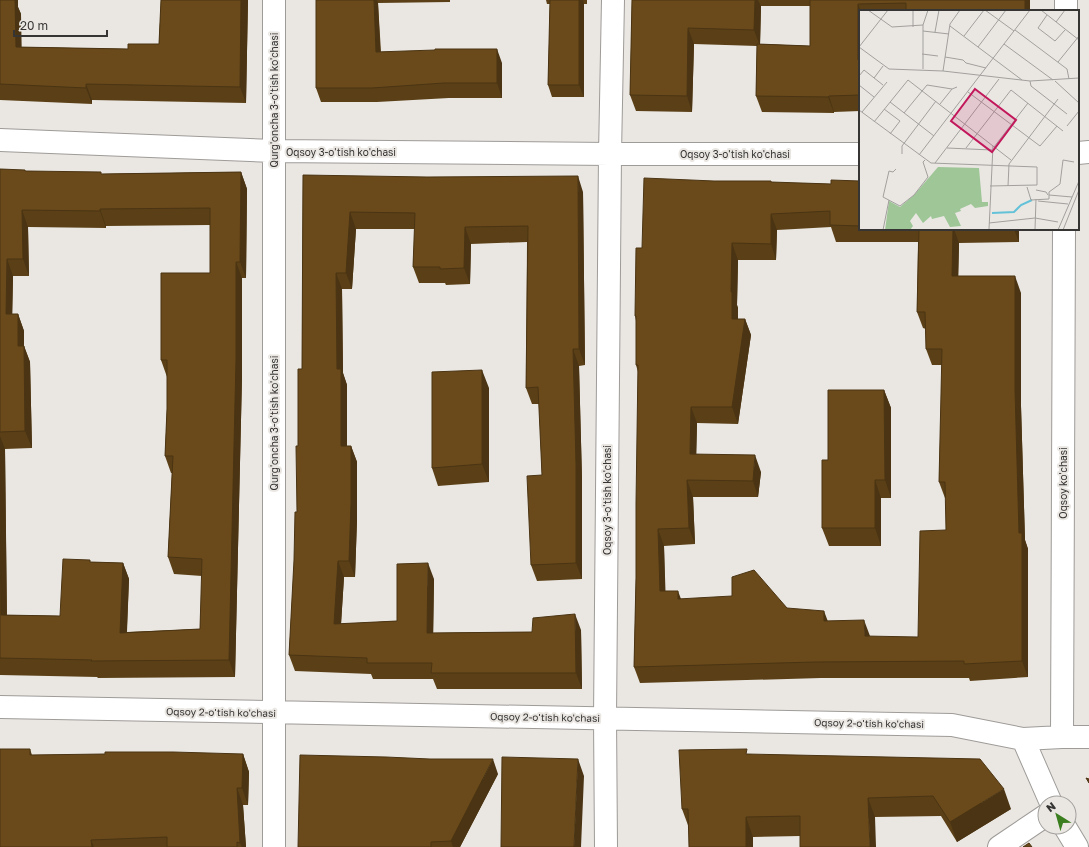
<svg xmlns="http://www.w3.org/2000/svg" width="1089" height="847" viewBox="0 0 1089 847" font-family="'Golos Text',sans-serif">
<rect width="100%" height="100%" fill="#eae7e3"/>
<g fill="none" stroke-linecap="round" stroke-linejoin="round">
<g stroke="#9e9b98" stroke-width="24">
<path id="street" d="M1066 11V0
M0 140 274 151 610 154H860
M1078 153 1089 152
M0 707 952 725 1023 739 1062 737H1089
M1062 737 1064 229
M1023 739 1051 803
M1065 827 1077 847
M274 847V0
M606 847 605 718 610 154 613 0
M999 847 1045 816"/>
</g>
<use href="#street" stroke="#fff" stroke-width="22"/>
</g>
<path fill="#5b4017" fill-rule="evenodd" d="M0 0H18V7L21 14V47L128 49 159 44 161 0H248L246 103 92 100V104L0 100Z
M316 0H450V2L378 3 381 52 502 63V98H449L377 102H321L316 88Z
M546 0H587V4H584V97H552L548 85 550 4H547Z
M632 0H1030V11H860V111L834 112V113L762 112 756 96 757 46 694 44 692 112 636 111 630 95ZM761 6H810V46L760 44Z
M0 169 26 171 101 174 241 172 247 189 246 278H242V377L235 677 98 678 97 677 0 675ZM210 225V273L161 360 167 377V409L165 456 171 473H172L168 557 174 574 202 576 200 629 127 632 129 579 123 563 90 562 60 616 7 615 5 449 32 448 30 362 24 346V331L18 314H12L13 276H29L28 227 106 228V226Z
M303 175 583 192 585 365 579 366 582 479V579L537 581 531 565 542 475 539 404H532L526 388 527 242 471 244 470 284 446 285 445 283H419L413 267 415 229H356L352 289H342L343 373 347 385V446H351L357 462V520L355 577H344L341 624 397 621 434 579 433 633 532 632 581 630 582 689H437L433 679H373L371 674 295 671 289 655 297 512 298 446 302 369Z
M714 181 831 184 860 181V229H1019V242L959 243 958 276 1021 293V406L1025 540 1028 549V677L970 681 969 678H821L640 683 634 667 636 578 638 372 636 365V321L635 316 642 248ZM831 227 836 242H918L917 312 923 328 926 329V349L932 365H942L939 482 945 498H946V530L918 637H870L827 621 787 608 681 599 665 591 664 546 695 544 693 497H758L761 472 696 454 697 423 738 424 751 335 745 319H738V308L737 305 738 260H776L777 230Z
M489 388V482L438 486 432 468Z
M884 390 891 408V498H881V546H829L822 528 828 460Z
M30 749 32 755 243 754 249 772 248 805H243L246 847H0Z
M748 754 1011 809 957 842 941 816 875 817 800 836 753 837 689 828 682 809Z
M498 774 460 847H298Z"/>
<path fill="#4a3413" d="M13 0H18V7L21 14 22 64 16 47Z
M241 0H248L246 103 240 87Z
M374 0H377L378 3 381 66 376 52Z
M579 0H583L584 4V97L579 85Z
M755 0H758L761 6 760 46 754 30Z
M1025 0H1030V11H1025Z
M858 4 861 11H860V65L858 60Z
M688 28 694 44 692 112 687 96Z
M497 49 502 63V98L497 83Z
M86 84 92 100V104L86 88Z
M829 96 834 112V113L828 97Z
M241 172 247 189 246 278 240 262Z
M578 176 583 192 585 365 579 349Z
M100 209 106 226V228L100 211Z
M22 210 28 227 29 276 23 259Z
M350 212 356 229 352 289 346 273Z
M771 214 777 230 776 260 771 244Z
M465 227 471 244 470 284 464 268Z
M953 229H954L959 243 958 293 952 276Z
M1014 229H1019V242Z
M732 243 738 260 737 305 738 308V335L732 319 731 292Z
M7 259 13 276 12 331 6 314Z
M236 262 242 278V377L235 677 229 660Z
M336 273 342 289 343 373 347 385V462L341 446 337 369Z
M1015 276 1021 293V406L1025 540 1028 549V677L1022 661 1015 390Z
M18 314 24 331V346L30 362 32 448 25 431 18 346Z
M745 319 751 335 738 424 732 407Z
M573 349 579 366 582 479V579L576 563Z
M482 370 489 388V482L482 464Z
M884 390 891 408V498L885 480Z
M691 407 697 423 696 471 690 454Z
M0 436 5 449 7 632 1 615 0 533Z
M351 446 357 462V520L355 577 349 561Z
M755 455 761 472 758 497 753 481Z
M687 480 693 497 695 544 689 528Z
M875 480 881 498V546L875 528Z
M658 529 664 546 666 607 660 591Z
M338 561 344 577 340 640 334 624Z
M123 563 129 579 126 649 120 633Z
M428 563 434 579 433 649 427 633Z
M678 591 684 607 678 599Z
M824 611 830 627 824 621Z
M575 614 581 630 582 689 576 673Z
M864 620 870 636H865Z
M243 754 249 772 248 805 242 788Z
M493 759 498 774 460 847H453L451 841Z
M578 759 584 776 581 847H574Z
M237 788 243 805 246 847H242L240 843Z
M1004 789 1011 809 957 842 950 822Z
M868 798 875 817 876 847H870Z
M746 817 753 837V847H746Z
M91 840 94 847H92Z"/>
<path fill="#6a4a1b" stroke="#4a3413" d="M0 0H15L16 47 128 49V44H159L161 0H241L240 87 86 84V88L0 84Z
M316 0H374L376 52 435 50V49H497V83H444L372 88H316Z
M550 0H579V85H548Z
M632 0H755L754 30 688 28 687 96 630 95Z
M810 0H1025V11H906V3L858 4V60H860V95L829 96 828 97 756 96 757 44 810 46Z
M0 169 25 170V171L101 172V174L241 172 240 262H236V360L229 660 91 661 92 660 0 658V533L1 615 60 616 63 559 90 560V562L123 563 120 633 200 629 202 559 168 557 173 456H165L167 409V360H161V273H210V208L100 209V211L22 210 23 259H7L6 314H18V346H24L25 431 0 432Z
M303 175 427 177 578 176 579 349H573L576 463V563L531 565 527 476 542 475 538 387 526 388 528 226 465 227 464 268 440 269V267H413L415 213 350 212 346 273H336L337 369H341V446H351V504L349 561H338L334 624 397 621V564L428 563 427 633 532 632 533 618 575 614 576 673H431L432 663H367V658L289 655 294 560 295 512H297L296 446H298V369H302Z
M644 178 714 181H771V182L831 184V180L860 181V226L830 225V211L771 214V244L732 243 731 292H732V319H745L732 407H691L690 454 755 455 753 481 687 480 689 528 658 529 660 591H678V599L732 596V577L754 570 787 608 824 611V621L864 620 865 636 918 637 920 531 946 530 945 482H939L942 349H926L925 312H917L919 229H953L952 276H1015V390L1019 533H1022V661L964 664V661L815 662 634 667 636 578V503L638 365H636V316H635L636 248H642Z
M482 370V464L432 468V372Z
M828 390H884L885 480H875V528H822V460H828Z
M0 749H30V755L105 754V752H173L243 754 242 788H237L240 843 237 842V847H167V837L91 840 92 847H0Z
M747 749 746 754 980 759 1004 789 950 822 933 796 868 798 870 847H800V816L746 817V847H689L688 809H682L679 750Z
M300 755 386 757 430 759H493L451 841 431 842V847H298Z
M502 757 578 759 574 847H501Z
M1086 778 1089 779V783Z
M1029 843 1032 847H1023Z"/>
<g text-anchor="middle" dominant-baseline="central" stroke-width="4" stroke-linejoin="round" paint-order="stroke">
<g font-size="10" fill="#363534" stroke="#eae7e3">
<text transform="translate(274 100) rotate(-90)">Qurg'oncha 3-o'tish ko'chasi</text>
<text x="341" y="152">Oqsoy 3-o'tish ko'chasi</text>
<text x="735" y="154">Oqsoy 3-o'tish ko'chasi</text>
<text transform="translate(274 423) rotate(-90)">Qurg'oncha 3-o'tish ko'chasi</text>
<text transform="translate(1063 483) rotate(-90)">Oqsoy ko'chasi</text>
<text transform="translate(607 500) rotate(-90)">Oqsoy 3-o'tish ko'chasi</text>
<text transform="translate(221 712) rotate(1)">Oqsoy 2-o'tish ko'chasi</text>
<text transform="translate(545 717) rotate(1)">Oqsoy 2-o'tish ko'chasi</text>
<text transform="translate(869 723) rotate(1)">Oqsoy 2-o'tish ko'chasi</text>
</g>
</g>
<g transform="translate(859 10)">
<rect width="220" height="220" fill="#eae7e3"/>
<path d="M79 157 120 158 123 192H129V196L116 198 112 194 101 199 102 201 96 203 102 216 91 217 85 206 73 209 72 206 64 213 57 203 51 211 54 216 51 220H26L30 191 41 197 55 185Z" fill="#9ec697"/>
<path fill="none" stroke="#63c2d8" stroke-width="2" d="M133 203 155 202 162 195 173 190"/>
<path fill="none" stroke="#a2a09d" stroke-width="1" d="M9 0 33 17 64 15M126 0 155 21M182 0 220 30M188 5 179 18 196 31 206 20M197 12 206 0M91 16 163 70M54 17V0M156 20 208 59 210 69M64 21 90 24M76 22 80 0M105 26 125 0M145 34 194 70M0 37 30 59 84 61 171 71 220 68M0 37 29 0M119 37 147 0M63 44 79 46M86 47 104 50 107 53 127 58M199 52 220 26M64 59V15L69 0M84 61 91 14 101 0M0 66 5 60 24 75M15 68 24 56M171 71 172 76 208 104M196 71 220 93M0 75 15 87M152 80 204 121M109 82 181 136 198 116M31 92 75 126M81 94 93 79 98 77M25 99 41 111 31 124M0 100 72 153 178 157V175L131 176M3 102 28 72M45 103 68 75 93 79M15 112 49 70 152 150M208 116 220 101M135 137 169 93M88 138 133 140M107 138 152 80M43 144V136L77 91M60 145 171 0M76 153 140 69M37 159 34 162 30 161 24 187 41 196 55 185 69 167 64 152 66 150M149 176 150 154 199 89M168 177 172 190 190 189V182L201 174 204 150 215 152M177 180 187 182 189 185M190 185 213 187M179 191 209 194M130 213 176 208 199 212M130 219 134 136M24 220 30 190M96 220H168M176 220 177 189M199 220 220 171M204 220 220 180"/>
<path fill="#c2185b" fill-opacity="0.15" stroke="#c2185b" stroke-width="2" d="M116 79 157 110 133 142 92 111Z"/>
<rect width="220" height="220" fill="none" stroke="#363534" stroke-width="2"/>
</g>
<g transform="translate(1057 815) rotate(323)"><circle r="19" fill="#eae7e3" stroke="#a2a09d"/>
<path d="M0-3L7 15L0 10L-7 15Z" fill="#3b7e1f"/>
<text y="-6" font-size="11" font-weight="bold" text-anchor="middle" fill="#363534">N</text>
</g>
<path d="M14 30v6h93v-6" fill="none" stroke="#363534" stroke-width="2"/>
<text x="20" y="30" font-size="12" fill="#363534" stroke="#eae7e3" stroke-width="3" paint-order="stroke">20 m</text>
</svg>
